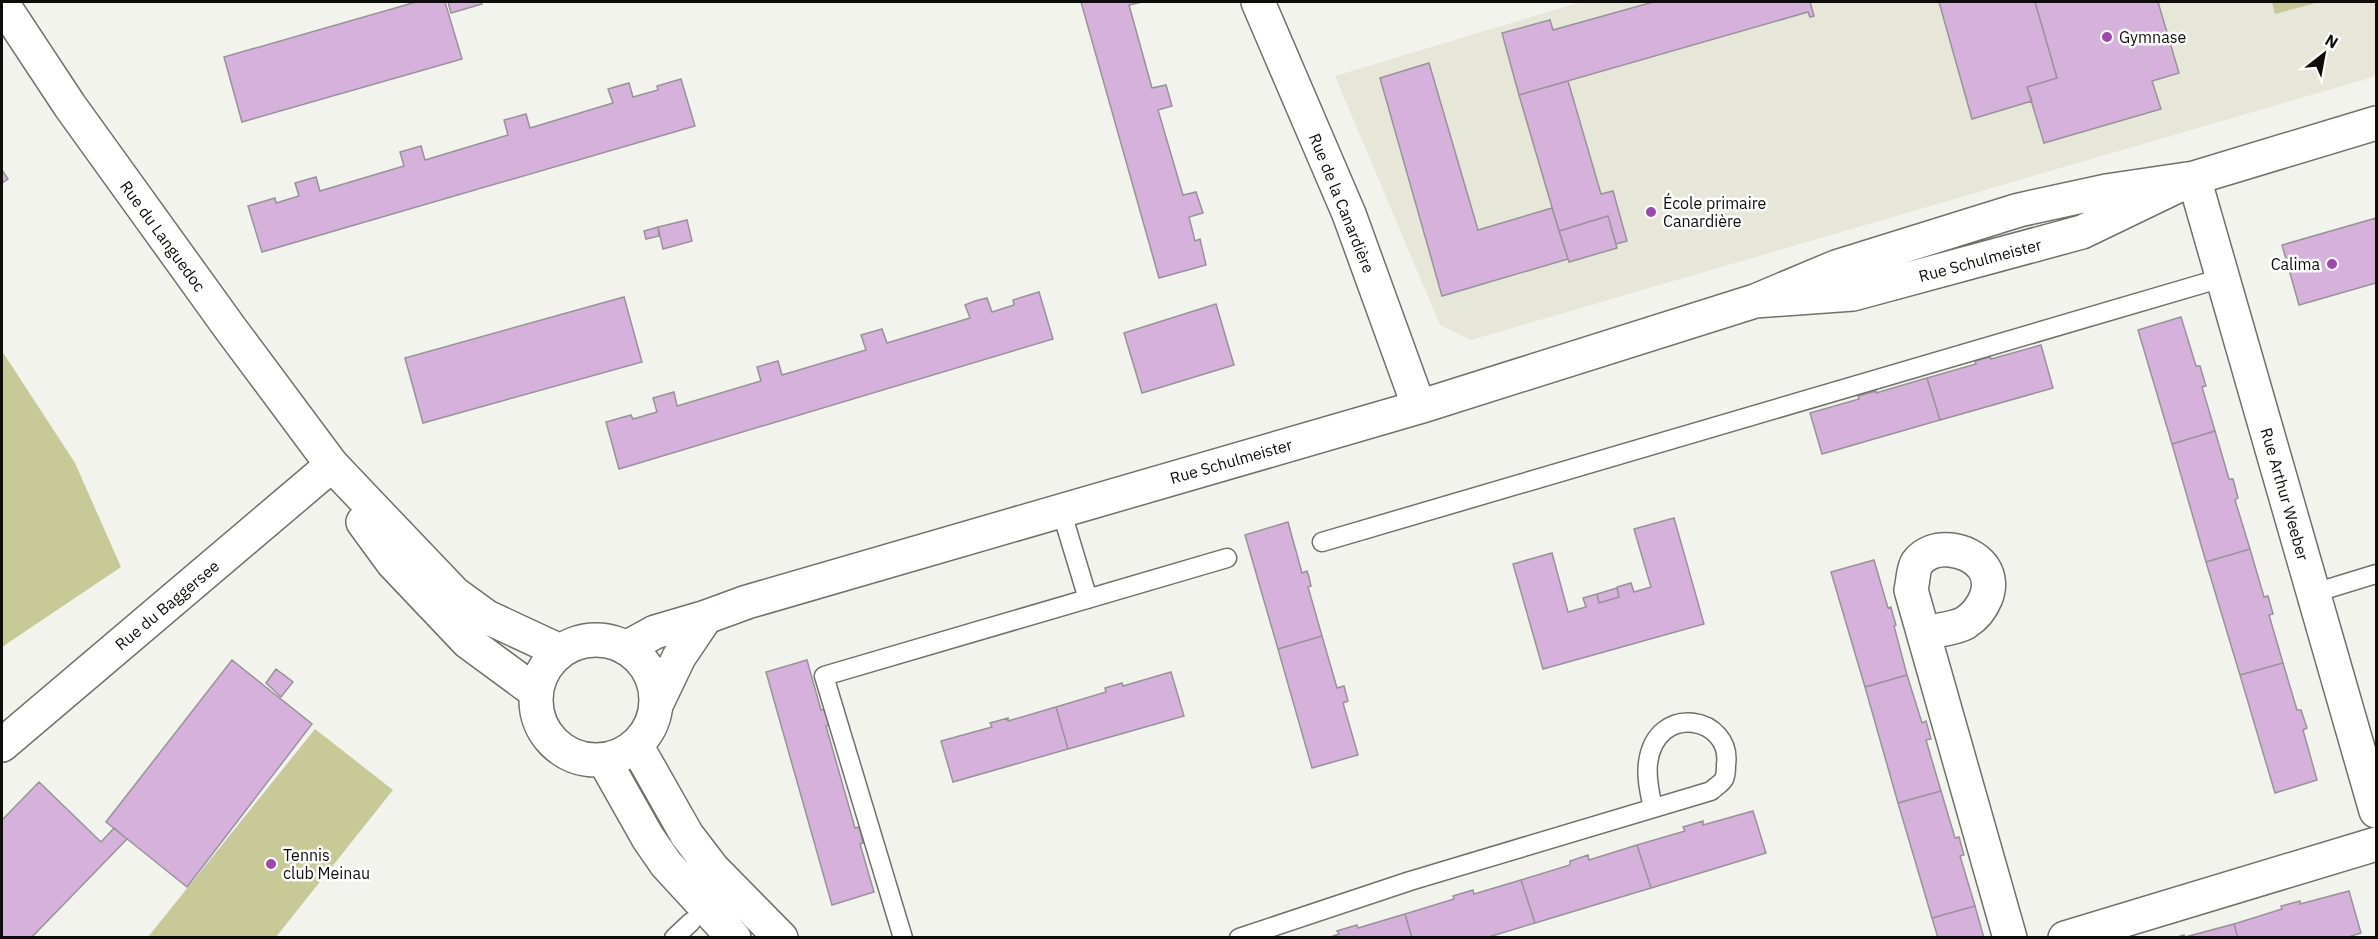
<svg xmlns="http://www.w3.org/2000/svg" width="2378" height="939" viewBox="0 0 2378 939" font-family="'IBM Plex Sans',sans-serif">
<rect width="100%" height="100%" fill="#f2f3ec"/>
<path fill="#e6e7d9" d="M1581 2H2376V76L1471 340 1440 325 1335 76Z"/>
<path fill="#c7c996" d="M2272 2H2320L2275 14Z
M2 351 75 463 121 567 2 647Z
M315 729 393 790 276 937H148Z"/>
<path fill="#d6b1db" stroke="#979398" stroke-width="1.5" d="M416 2H445L462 59 242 122 224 57Z
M448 2H481L482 4 451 13Z
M1081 2H1142L1129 5 1152 88 1166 85 1172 106 1158 110 1183 195 1196 192 1203 213 1189 217 1195 241 1200 239 1206 265 1159 278Z
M1653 2H1810L1814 16 1810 17 1808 12 1519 95 1502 33 1550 20 1553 30Z
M1939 2H2035L2057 78 2027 87 2032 101 1972 119Z
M2035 2H2158L2179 73 2152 81 2161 109 2044 143 2027 87 2057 78Z
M1429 63 1478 230 1552 208 1568 259 1442 296 1380 78Z
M681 79 695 126 262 252 248 206 275 198 276 203 299 196 295 183 316 177 320 191 404 166 400 152 421 146 425 160 508 135 504 120 526 114 530 128 613 103 608 89 629 83 633 97 658 90 657 86Z
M1568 81 1601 194 1613 191 1627 241 1616 244 1608 216 1559 231 1519 95Z
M2 170 8 179 2 183Z
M1608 216 1617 248 1569 262 1559 231Z
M2376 218V283L2299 305 2282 245Z
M687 220 692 241 663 249 658 227Z
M658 227 659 236 646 239 644 231Z
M1039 292 1053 339 619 469 606 422 631 415 633 419 657 412 653 398 674 392 677 406 761 381 757 367 778 361 782 375 866 350 861 335 882 329 887 343 970 318 965 305 975 301 987 298 992 312 1014 305 1013 300Z
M624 297 642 362 423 423 405 358Z
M1216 304 1234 365 1142 393 1124 333Z
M2181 317 2196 366H2200L2206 386 2202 387 2215 431 2172 444 2138 330Z
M2041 345 2053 388 1940 420 1927 378 1976 364 1975 361 1990 357 1991 359Z
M1927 378 1940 420 1822 454 1810 413 1859 399 1858 396 1865 394 1876 391V393Z
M2215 431 2229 479H2233L2238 498 2235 500 2250 549 2206 562 2172 444Z
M1674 518 1704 624 1543 669 1513 564 1552 553 1568 612 1586 607 1583 598 1597 594 1599 603 1619 597 1617 587 1631 583 1634 592 1651 587 1634 529Z
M1288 522 1302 573 1307 571 1309 577 1311 586 1308 587 1322 636 1278 649 1245 535Z
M2250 549 2264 597 2268 596 2273 614 2269 615 2283 663 2240 675 2206 562Z
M1874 560 1888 608 1891 607 1893 615 1896 625 1894 626 1907 675 1865 687 1831 572Z
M1617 588 1619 597 1599 603 1597 594Z
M1322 636 1337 688 1344 686 1348 701 1343 703 1358 755 1312 768 1278 649Z
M232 660 312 724 187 887 106 822Z
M807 660 821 710 825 709 829 725 826 726 855 828 859 827 861 834 863 843 860 844 874 892 832 905 766 672Z
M2283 663 2297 710H2301L2307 728 2303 730 2317 780 2275 793 2240 675Z
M276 669 293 682 281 697 266 683Z
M1171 672 1184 716 1068 749 1056 707 1106 692 1105 688 1122 683 1123 686Z
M1907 675 1922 723 1926 721 1931 739 1926 740 1941 791 1898 803 1865 687Z
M1056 707 1068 749 953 782 941 741 992 727 990 723 1008 718V721Z
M39 782 101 842 114 828 127 839 31 938H2V820Z
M1941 791 1955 838 1959 837 1964 855 1960 856 1975 906 1932 918 1898 803Z
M1753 811 1766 853 1651 888 1637 845 1685 831 1683 827 1703 821V825Z
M1637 845 1651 888 1535 923 1521 880 1570 865V861L1588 855 1589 860Z
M1521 880 1535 923 1485 938H1412L1405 914 1454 899 1453 896 1473 890 1474 894Z
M2349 891 2361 933 2345 938H2238L2234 924 2282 909 2281 906 2300 901V904Z
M1975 906 1984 938H1938L1932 918Z
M1405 914 1412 938H1328L1339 934 1337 931 1357 925 1358 928Z
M2234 924 2238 938H2174L2184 935 2185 937Z"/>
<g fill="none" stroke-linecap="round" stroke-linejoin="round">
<g stroke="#71716b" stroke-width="21">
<path id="service" d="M1061 510 1088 599
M1322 542 2222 278
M2314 593 2376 574
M674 938 691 922
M903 938 824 676 1227 558
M1239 938 1410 881 1711 791C1714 788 1722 783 1724 779 1726 775 1726 769 1726 765 1733 717 1656 701 1648 763 1646 778 1650 794 1653 808"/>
</g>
<g stroke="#71716b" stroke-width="36">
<path id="minor" d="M1258 2 1349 214 1419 407
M2194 178 2082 232 1853 294 1755 301 1836 267 2019 210 2106 191 2194 178 2376 123
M2194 178 2376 811
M706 617 747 602 1419 407 1755 301
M1924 633C1937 630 1954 629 1965 623 1982 612 1997 587 1983 567 1969 548 1932 542 1917 563 1913 569 1913 582 1911 590L2010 938
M626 648 655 632 706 617 679 657 656 705
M2 745 332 465
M2065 938 2376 844"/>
</g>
<g stroke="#71716b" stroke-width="36">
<path id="tertiary" d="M2 3 70 106 230 328 332 465 454 593 487 617 560 651
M363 522 393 563 468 642 536 692
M536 700a60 60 0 1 1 120 0a60 60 0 1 1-120 0Z
M636 745 687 835 713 869 781 938
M604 760 648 838 666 864 734 938"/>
</g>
<use href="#service" stroke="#fff" stroke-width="18"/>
<use href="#minor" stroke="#fff" stroke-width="33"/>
<use href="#tertiary" stroke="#fff" stroke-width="33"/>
</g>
<g fill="#a145b0" stroke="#fff" stroke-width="2">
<circle cx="2107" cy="37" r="6"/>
<circle cx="1651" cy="212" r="6"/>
<circle cx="2332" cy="264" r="6"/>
<circle cx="271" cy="864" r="6"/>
</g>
<g text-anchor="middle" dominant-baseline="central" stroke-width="5" stroke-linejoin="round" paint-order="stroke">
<g font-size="16" fill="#0d0d0a" stroke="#fff" text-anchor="start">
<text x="2119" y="37">Gymnase</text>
<text x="1663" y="203">École primaire<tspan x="1663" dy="18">Canardière</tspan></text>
<text x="2320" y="264" text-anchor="end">Calima</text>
<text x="283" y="855">Tennis<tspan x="283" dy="18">club Meinau</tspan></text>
</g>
<g font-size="16" fill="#0d0d0a" stroke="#fff">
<text transform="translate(1342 203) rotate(68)">Rue de la Canardière</text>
<text transform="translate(163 236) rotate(54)">Rue du Languedoc</text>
<text transform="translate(1980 260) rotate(-15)">Rue Schulmeister</text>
<text transform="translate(1231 461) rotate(-16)">Rue Schulmeister</text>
<text transform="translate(2285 494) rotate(74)">Rue Arthur Weeber</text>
<text transform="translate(167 605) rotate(-40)">Rue du Baggersee</text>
</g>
</g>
<rect width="2378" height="939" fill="none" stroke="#0d0d0a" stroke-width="6"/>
<g transform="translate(2324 54) rotate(31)" stroke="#ffffff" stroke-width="4.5" paint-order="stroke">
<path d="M0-4.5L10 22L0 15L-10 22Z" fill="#0d0d0a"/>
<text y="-9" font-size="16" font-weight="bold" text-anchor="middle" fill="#0d0d0a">N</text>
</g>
</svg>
